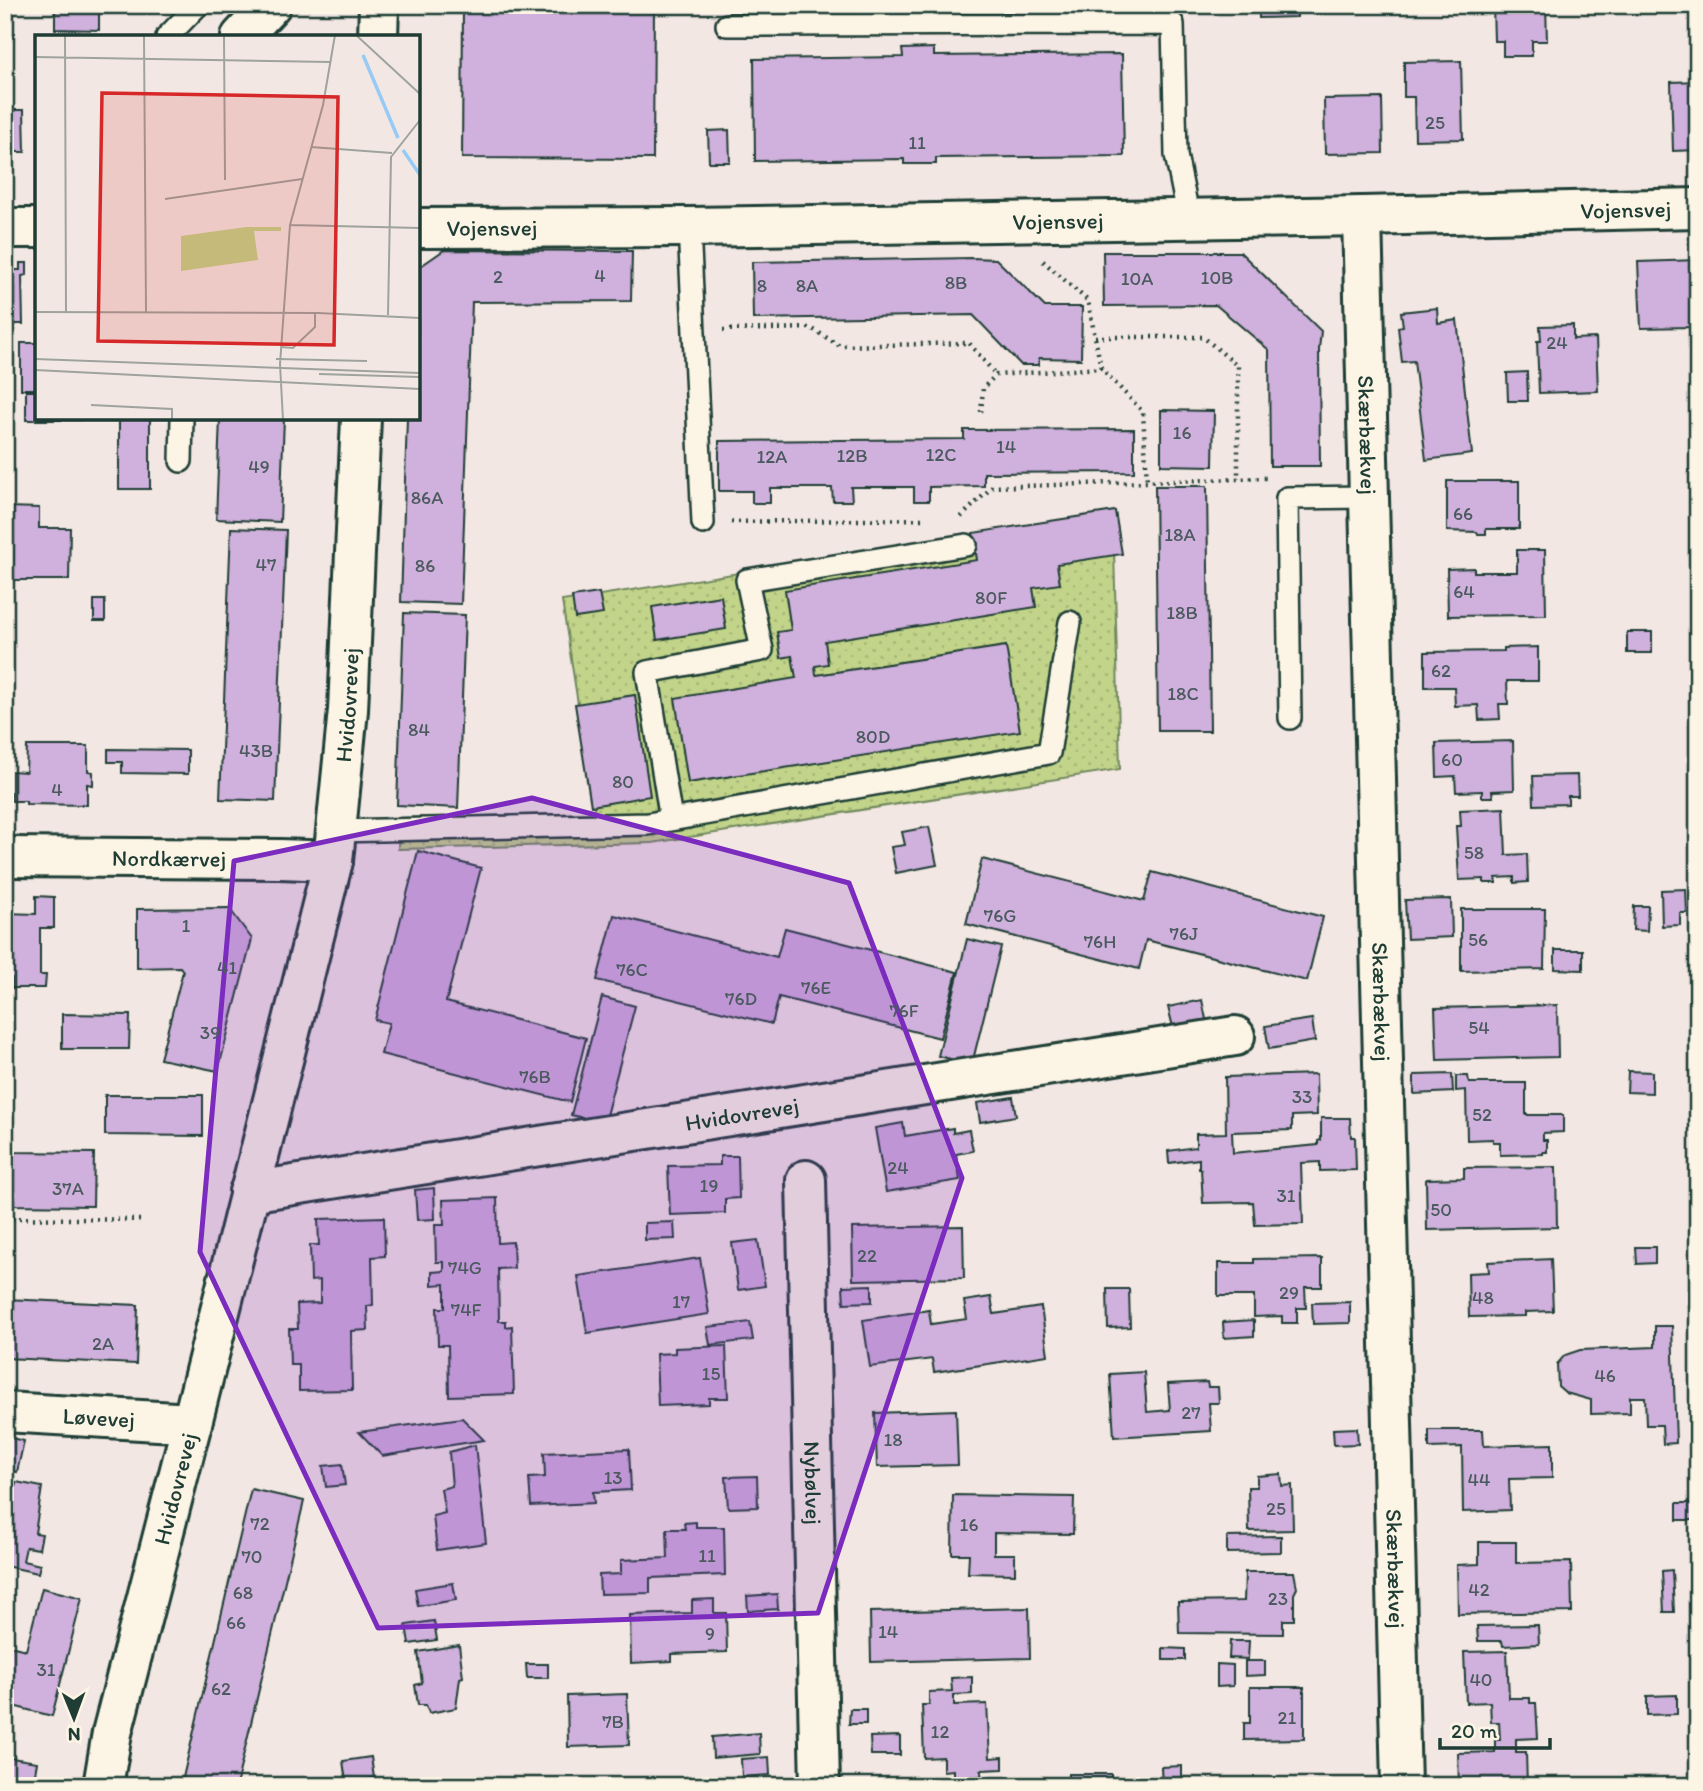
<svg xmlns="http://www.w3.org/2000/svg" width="1703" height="1791" viewBox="0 0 1703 1791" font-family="Itim,sans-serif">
<defs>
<pattern id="grass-dots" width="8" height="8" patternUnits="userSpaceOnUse" patternTransform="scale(1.75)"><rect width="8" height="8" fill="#c2d489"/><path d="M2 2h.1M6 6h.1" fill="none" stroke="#a6b777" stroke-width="1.8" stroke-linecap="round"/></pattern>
</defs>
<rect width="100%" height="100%" fill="#f3e7e3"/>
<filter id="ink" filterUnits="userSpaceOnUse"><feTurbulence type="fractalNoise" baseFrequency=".0143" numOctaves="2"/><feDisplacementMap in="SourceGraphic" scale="14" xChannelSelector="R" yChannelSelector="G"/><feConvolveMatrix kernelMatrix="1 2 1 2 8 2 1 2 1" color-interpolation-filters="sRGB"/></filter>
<g filter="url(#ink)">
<path fill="url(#grass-dots)" stroke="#70885e" stroke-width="2" d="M1113 514 1120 769 652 843 398 849 399 818 595 813 562 601Z"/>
<path fill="#d0b0dc" stroke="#1f3d34" stroke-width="2" d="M463 5H654L653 159 462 158Z
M1259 5H1297V17L1259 18Z
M1493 5H1546L1547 41H1532V56H1503V41H1494Z
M55 7 99 8V30L55 29Z
M934 48V56L1122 54 1124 156 936 158V164H904V159L755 161 754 59 903 57 902 49Z
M1461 61 1463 139 1415 140 1414 97H1404V62Z
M1698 81V150L1673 151 1671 82Z
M1382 98 1383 153 1325 154 1324 99Z
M5 110H24L25 152H5Z
M729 130 730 162H709L708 131Z
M444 250 632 251 631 301 472 302 461 604 401 602 407 418H418V268Z
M1103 252H1240L1321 331 1319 349 1320 466H1270L1269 350 1216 305 1104 306Z
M972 258 996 259 1045 307H1082L1081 359 1039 358V365H1021L973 315 753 319 752 262Z
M1698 260V343L1692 344 1691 327 1641 328 1638 262Z
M20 263H27V275L22 276 23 324H5V270H20Z
M1437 308 1438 323 1457 320 1472 454 1426 460 1414 361 1402 362 1398 327 1403 326 1401 312Z
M1573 325V339L1596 338 1598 391 1539 393 1537 341H1541L1540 326Z
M21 343H37V389H21Z
M1527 372 1528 401H1508L1507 373Z
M26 391H37V418H80V420H26Z
M1161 410 1214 411 1213 466 1161 465Z
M119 418H150V489H119Z
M220 418H284L280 522 216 519Z
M1134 429V472L984 473V486L929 487V501H914V487H851L852 501H833L832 488H770V503H752V491H719V441L964 439V430Z
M1447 481H1519V529H1486V534H1478L1477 532 1447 531Z
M1155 486H1207L1210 731H1158Z
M8 507 39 508V528H70L69 580H5Z
M1115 511 1122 554 1057 564 1060 584 1033 588 1036 607 825 641 828 664 815 666 816 675 1006 646 1020 731 688 783 675 698 796 678 792 656 781 658 777 632 791 630 785 590 977 560 973 533Z
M231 528 286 530 275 801 220 799Z
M1517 550H1545L1546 615 1448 616 1447 569 1474 568V572H1517Z
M599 593 603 614 575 618 572 597Z
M721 596 726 629 657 640 652 607Z
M94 600H105V621H94Z
M404 613 465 615 458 808 397 805Z
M1627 632H1652V653H1627Z
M1538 647V681H1507L1508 704H1499L1500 719 1479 720 1478 705 1455 706 1454 687H1425V652L1504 651V648Z
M635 695 650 796 591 806 575 704Z
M1513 741 1514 790 1492 791 1493 797H1482V791L1456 792 1455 776 1437 777 1436 743Z
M27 746H88V771L93 772V785L87 784V805L26 804V801H12V771L26 772Z
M108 749 188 750V774L122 773V762H108Z
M1577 775 1578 796H1568V804L1534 805 1533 776Z
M1504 808 1506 855 1527 854 1528 882 1514 883V877L1496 878V883H1484V879L1459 880 1456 826H1461L1460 810Z
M929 827 937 865 896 873 891 847 905 845 902 832Z
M418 851 481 868 446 1002 586 1038 570 1102 381 1054 389 1023 375 1020Z
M982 859 1144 901 1152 872 1323 917 1307 981 1146 940 1139 969 966 924Z
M1686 889 1687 913H1680V925L1662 926 1661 890Z
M36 896 54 897V928H40V975H46L45 988H12V978H5V913L36 914Z
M1451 899 1452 937 1407 939 1405 900Z
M1634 906H1648L1647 931 1633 930Z
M229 908 252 939 218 1071 160 1059 183 971 180 967 137 968V909Z
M1461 909H1545L1544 969 1461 971Z
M614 915 777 957 785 928 957 972 940 1038 779 997 772 1024 597 980Z
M967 939 1001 947 972 1064 938 1056Z
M1555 950H1583V970L1555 969Z
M602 997 635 1006 604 1123 571 1115Z
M1202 1000 1207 1024 1174 1031 1168 1007Z
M1557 1005 1558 1057 1437 1060 1435 1008Z
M62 1014 130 1015 129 1049H62Z
M1312 1019 1315 1041 1269 1049 1265 1026Z
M1628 1071 1652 1072V1093L1627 1092Z
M1316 1074 1317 1115 1292 1116V1130L1232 1132 1233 1153 1318 1145V1141L1321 1140V1118H1350L1351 1137H1355L1356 1170 1320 1171V1162L1301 1163 1303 1224 1255 1225 1253 1202 1203 1203 1201 1169H1199V1159L1169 1163 1168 1151 1196 1147V1134L1226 1133 1225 1077Z
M1452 1074 1453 1092 1414 1094V1075Z
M1456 1076H1468L1469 1083H1526V1115H1563V1132L1543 1133V1140H1547V1152H1543V1154L1500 1155V1142H1493V1139L1467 1140 1466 1090 1456 1091Z
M105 1095H203V1136L105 1135Z
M1013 1097 1016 1116 980 1122 977 1103Z
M903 1123 905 1136 953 1128V1133L969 1130 973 1151 956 1154 960 1180 886 1192 875 1128Z
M5 1145H15L14 1152 94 1153 93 1206 5 1205Z
M720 1156H738L739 1198 725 1199V1213L670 1215 668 1166 720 1165Z
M1556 1167 1557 1227 1427 1230 1426 1179 1464 1178V1168Z
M434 1188 435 1219 417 1220 415 1190Z
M497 1198 498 1243 513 1242 514 1268 498 1269 499 1321H506V1327L512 1326 514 1394 449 1396 448 1345H438L437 1308H445V1284L432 1285V1272L444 1271V1262H436L435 1225H444L443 1200Z
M384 1217 385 1256 372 1257 373 1305 367 1306 368 1330 351 1331 352 1390 299 1391V1365H290L289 1329H298L297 1304 320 1303V1280L311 1281 310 1245H319L318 1219Z
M674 1222 675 1239 645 1240V1223Z
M963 1226 964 1278 853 1280 852 1228Z
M758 1240 765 1286 738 1290 732 1243Z
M1636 1247H1655V1263L1637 1264Z
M700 1258 709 1314 587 1333 578 1276Z
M1322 1258V1287H1305L1306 1308H1297V1323H1282V1316L1254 1317V1296H1218V1263H1254V1259Z
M1551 1259 1553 1311 1525 1312V1316L1469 1317 1468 1273 1489 1272 1488 1262Z
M872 1285V1302L844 1303 843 1286Z
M1107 1289H1129L1130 1327 1108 1328Z
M991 1297 994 1314 1041 1307 1048 1355 934 1372 932 1359 870 1367 863 1320 929 1310 931 1324 967 1319 964 1301Z
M5 1299 138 1305 136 1364 5 1358Z
M1350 1302V1323L1313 1324 1312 1303Z
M1254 1320V1336L1224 1338 1223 1322Z
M750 1322 753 1340 710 1345 707 1327Z
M1655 1326H1672L1676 1443 1663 1444 1662 1425H1646L1645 1397H1630V1413L1591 1414V1400L1566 1393 1558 1386 1557 1364 1565 1355 1580 1350 1655 1347Z
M726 1346 728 1398H709V1404L658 1406 656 1354 675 1353V1348Z
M1144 1372 1147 1412 1170 1410 1168 1384 1207 1382 1208 1387H1218L1219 1403H1209L1211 1431 1114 1437 1110 1374Z
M956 1410 958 1465 877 1467 875 1413Z
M462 1418 484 1440 382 1456 359 1432Z
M1357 1428 1358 1444 1334 1445 1333 1429Z
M1429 1430H1483L1484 1446 1552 1444V1478L1509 1479 1510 1510 1463 1512 1462 1447 1429 1448Z
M7 1437 24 1441 17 1472 5 1470V1443Z
M475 1445 486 1543 437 1550 433 1516 445 1513 441 1489 452 1486 449 1452Z
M629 1449 631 1490 593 1492 594 1503 531 1506 529 1478 545 1477 544 1453Z
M342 1464 345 1485 326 1487 323 1466Z
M1281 1474 1282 1486 1292 1485 1293 1530 1249 1531 1248 1487H1257V1476Z
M757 1476 758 1507 728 1508 726 1477Z
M16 1482 42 1487 35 1533 42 1534 39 1549 26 1547 23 1561 40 1565 38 1573 5 1566V1489L14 1490Z
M251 1489 304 1501 236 1786H181Z
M953 1495 1074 1497 1073 1534 994 1533V1554H1015V1574L968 1573 969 1554H952Z
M1677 1503H1698V1520H1677Z
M696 1522V1527H724L725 1575 650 1578V1593L600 1594 599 1575 621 1574V1560L668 1558 667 1529H685L684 1523Z
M1281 1536V1552L1227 1553V1537Z
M1479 1542H1516V1563L1571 1562 1572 1612 1458 1614 1457 1565 1479 1564Z
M1672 1570 1674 1612H1664L1662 1571Z
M1245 1572H1294L1297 1588 1294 1594V1620H1283V1634L1179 1633 1178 1602 1244 1601Z
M453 1583 456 1600 418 1606 415 1589Z
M42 1588 82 1598 52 1716 5 1704 6 1645 26 1650Z
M777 1594 778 1609 748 1611 747 1596Z
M714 1599V1613H726L727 1652 672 1654V1661L631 1663 630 1615 692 1613V1600Z
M1029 1608 1030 1658 871 1662 870 1612Z
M434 1621 437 1640 409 1644 406 1625Z
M1538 1625 1539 1644 1503 1646 1502 1641H1478L1477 1626Z
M1230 1641H1249L1248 1659 1229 1658Z
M459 1645 463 1677 460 1678 456 1708 429 1713 426 1705H418L415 1685 422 1683 418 1652Z
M1163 1648 1185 1649V1660H1163Z
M1507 1651 1509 1698H1530V1703H1536L1538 1738 1516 1739V1752H1526L1527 1786H1459L1458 1753 1495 1752V1740H1500L1499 1722H1491L1490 1702 1466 1703 1464 1652Z
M1245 1661H1265V1675L1245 1676Z
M526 1664H548V1678H527Z
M1217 1664 1233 1665V1686L1217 1687Z
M972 1677V1694L954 1695V1705L987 1704 990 1758 1003 1757V1769L981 1770 982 1786H953V1770L943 1771V1757L924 1758 922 1705H929V1692L952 1691 951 1678Z
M1250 1687H1304V1739L1244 1740V1723H1250Z
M627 1694 629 1745 568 1747 567 1696Z
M1677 1695V1714L1647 1715V1696Z
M850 1709H866V1724H849Z
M1698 1721V1736H1691L1690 1722Z
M759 1733 760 1754 713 1758 712 1737Z
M900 1736V1755H871L870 1737Z
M5 1757 37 1762 33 1786H5Z
M371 1757 374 1778 346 1782 343 1761Z
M769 1757 770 1775 742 1777 741 1759Z
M1182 1766V1786H1162L1161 1767Z
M1068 1774H1111V1786H1068Z"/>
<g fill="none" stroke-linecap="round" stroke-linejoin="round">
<g stroke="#1f3d34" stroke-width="26">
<path id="lane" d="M727 25 1173 24 1176 155 1189 219
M167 37 198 5
M689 227 703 523
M181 461 182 418
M1290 718 1287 498 1369 497
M671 820 647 672 762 650 747 580 966 545
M336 831 648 824 1049 753 1070 622"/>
</g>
<g stroke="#1f3d34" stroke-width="44">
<g id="street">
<path d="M241 37 271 5"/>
<path id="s1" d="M1362 216 1401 1786"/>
<path d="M5 228H37"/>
<path id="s2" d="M418 228 689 227 1362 216 1698 208"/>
<path id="s3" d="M5 857 280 859 333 861"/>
<path id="s4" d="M806 1180 820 1786"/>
<path id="s5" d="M249 1192 1235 1036"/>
<path id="s6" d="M5 1412 192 1423"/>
</g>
</g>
<g stroke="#1f3d34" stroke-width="44">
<g id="secondary">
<path d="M378 37 379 5"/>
<path id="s7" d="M103 1786 112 1733 192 1423 333 861 348 710 361 418"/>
</g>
</g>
<path stroke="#1f3d34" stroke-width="4.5" stroke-dasharray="2 5" stroke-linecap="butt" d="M1043 261 1088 301 1101 368
M723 330 811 328 840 346 969 343 996 375
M1095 337H1203L1238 366V479
M981 412 983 388 996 375 1101 368 1143 412 1147 482
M961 517 992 487 1266 478
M731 522 925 519
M5 1218 143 1220"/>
<use href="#lane" stroke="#fcf5e5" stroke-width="21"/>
<use href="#street" stroke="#fcf5e5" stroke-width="38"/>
<use href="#secondary" stroke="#fcf5e5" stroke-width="38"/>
</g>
</g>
<path fill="#7b2cbf" fill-opacity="0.2" stroke="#7b2cbf" stroke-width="5" stroke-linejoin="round" d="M532 798 849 883 962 1178 818 1613 378 1628 200 1252 234 861Z"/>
<g text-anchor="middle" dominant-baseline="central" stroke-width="6" stroke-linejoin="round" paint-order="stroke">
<g font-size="19" fill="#4b5a5e">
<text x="1435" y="122">25</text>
<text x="917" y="142">11</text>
<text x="600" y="275">4</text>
<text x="498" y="276">2</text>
<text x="1217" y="277">10B</text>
<text x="1137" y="278">10A</text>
<text x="956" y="282">8B</text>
<text x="762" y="285">8</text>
<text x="807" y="285">8A</text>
<text x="1557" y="342">24</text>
<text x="1182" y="432">16</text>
<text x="1006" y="446">14</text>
<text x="941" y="454">12C</text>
<text x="852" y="455">12B</text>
<text x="772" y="456">12A</text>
<text x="259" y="466">49</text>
<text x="427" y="497">86A</text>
<text x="1463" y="513">66</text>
<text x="1180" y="534">18A</text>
<text x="266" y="564">47</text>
<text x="425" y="565">86</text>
<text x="1464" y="591">64</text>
<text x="991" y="597">80F</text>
<text x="1182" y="612">18B</text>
<text x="1441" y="670">62</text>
<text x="1183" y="693">18C</text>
<text x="419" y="729">84</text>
<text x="873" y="736">80D</text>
<text x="256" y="750">43B</text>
<text x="1452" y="759">60</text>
<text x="623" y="781">80</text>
<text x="57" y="789">4</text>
<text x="1474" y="852">58</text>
<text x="1000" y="915">76G</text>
<text x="186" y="925">1</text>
<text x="1184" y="933">76J</text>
<text x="1478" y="939">56</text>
<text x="1100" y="941">76H</text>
<text x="227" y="967">41</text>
<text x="632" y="969">76C</text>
<text x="816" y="987">76E</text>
<text x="741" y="998">76D</text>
<text x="904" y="1010">76F</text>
<text x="1479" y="1027">54</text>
<text x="210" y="1032">39</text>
<text x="535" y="1076">76B</text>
<text x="1302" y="1096">33</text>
<text x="1482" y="1114">52</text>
<text x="898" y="1167">24</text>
<text x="709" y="1185">19</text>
<text x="68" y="1188">37A</text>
<text x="1286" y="1195">31</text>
<text x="1441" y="1209">50</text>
<text x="867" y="1255">22</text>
<text x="465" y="1267">74G</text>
<text x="1289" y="1292">29</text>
<text x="1483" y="1297">48</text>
<text x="681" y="1301">17</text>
<text x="466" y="1309">74F</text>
<text x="103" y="1343">2A</text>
<text x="711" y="1373">15</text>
<text x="1605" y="1375">46</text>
<text x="1191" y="1412">27</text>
<text x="893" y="1439">18</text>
<text x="613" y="1477">13</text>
<text x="1479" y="1479">44</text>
<text x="1276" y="1508">25</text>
<text x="260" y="1523">72</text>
<text x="969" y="1524">16</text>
<text x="707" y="1555">11</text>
<text x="252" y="1556">70</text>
<text x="1479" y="1589">42</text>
<text x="243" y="1592">68</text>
<text x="1278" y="1598">23</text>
<text x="236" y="1622">66</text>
<text x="888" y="1631">14</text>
<text x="710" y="1633">9</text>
<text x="46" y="1669">31</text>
<text x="1481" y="1679">40</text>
<text x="221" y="1688">62</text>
<text x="1287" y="1717">21</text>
<text x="613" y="1721">7B</text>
<text x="940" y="1731">12</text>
</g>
<g font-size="23" fill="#1f3d34" stroke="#fcf5e5">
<text stroke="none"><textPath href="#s2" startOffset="1208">Vojensvej</textPath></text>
<text stroke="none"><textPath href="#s2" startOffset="640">Vojensvej</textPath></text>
<text stroke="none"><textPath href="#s2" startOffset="74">Vojensvej</textPath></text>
<text stroke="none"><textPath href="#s1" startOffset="219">Skærbækvej</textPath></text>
<text stroke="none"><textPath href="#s7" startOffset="1110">Hvidovrevej</textPath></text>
<text stroke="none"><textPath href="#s3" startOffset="164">Nordkærvej</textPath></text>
<text stroke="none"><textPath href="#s1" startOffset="786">Skærbækvej</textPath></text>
<text stroke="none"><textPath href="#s5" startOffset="499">Hvidovrevej</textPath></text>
<text stroke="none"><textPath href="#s6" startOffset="94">Løvevej</textPath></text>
<text stroke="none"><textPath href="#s4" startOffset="303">Nybølvej</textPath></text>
<text stroke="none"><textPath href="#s7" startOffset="306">Hvidovrevej</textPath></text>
<text stroke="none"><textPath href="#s1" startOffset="1353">Skærbækvej</textPath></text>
</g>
</g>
<g transform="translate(35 35)">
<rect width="385" height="385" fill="#f3e7e3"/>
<path d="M211 192H246V196H219L223 225 146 236V201Z" fill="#c2d489"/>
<path fill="none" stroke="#97cbf5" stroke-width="3.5" d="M328 20 363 103M368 115 385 140"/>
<path fill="none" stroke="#9ea39d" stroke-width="2" d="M30 0 31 277M109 0 111 277M189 0 190 145M321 0 385 59M0 22 295 27M276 112 357 118M130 164 267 144M255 190 385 193M0 277 283 278 385 283M353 280 356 122 385 85M246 312 258 313 280 292V279M0 324 385 338M241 324 332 326M0 335 385 354M284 339 385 342M56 370 137 374V385M248 385 245 329 255 190 288 70 300 0"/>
<path fill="#d62828" fill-opacity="0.15" stroke="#d62828" stroke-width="3.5" d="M67 58 303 62 299 310 63 306Z"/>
<rect width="385" height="385" fill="none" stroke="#1f3d34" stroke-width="3.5"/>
</g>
<rect width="1703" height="1791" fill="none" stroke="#fcf5e5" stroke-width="28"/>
<rect x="14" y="14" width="1675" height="1763" fill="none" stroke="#1f3d34" stroke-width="2.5" filter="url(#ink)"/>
<g transform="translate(74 1718) rotate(179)" stroke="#fcf5e5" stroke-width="5" paint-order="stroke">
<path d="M0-5L12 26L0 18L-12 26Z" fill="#1f3d34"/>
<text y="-10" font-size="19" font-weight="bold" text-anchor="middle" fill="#1f3d34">N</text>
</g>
<path d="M1440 1738v10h110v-10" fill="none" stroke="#1f3d34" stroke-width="3.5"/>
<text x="1451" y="1738" font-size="21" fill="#1f3d34" stroke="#fcf5e5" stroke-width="5" paint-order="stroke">20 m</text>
</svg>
